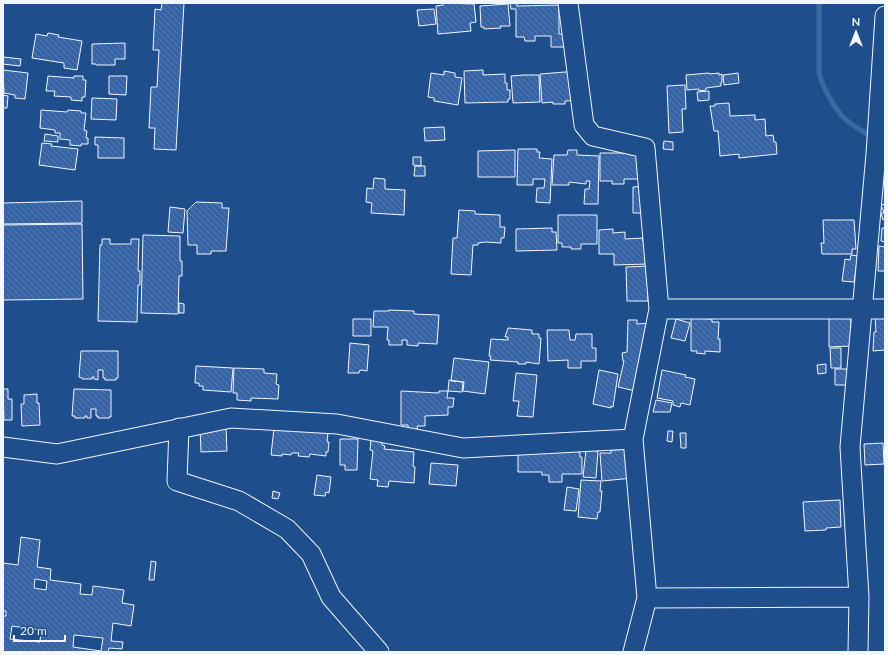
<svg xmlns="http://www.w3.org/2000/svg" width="888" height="655" viewBox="0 0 888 655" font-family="Lato,sans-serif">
<defs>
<pattern id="building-back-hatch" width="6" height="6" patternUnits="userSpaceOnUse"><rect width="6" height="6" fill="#3563a3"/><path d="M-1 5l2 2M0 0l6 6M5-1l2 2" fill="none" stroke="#537ab1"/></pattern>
</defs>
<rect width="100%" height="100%" fill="#1f4e8c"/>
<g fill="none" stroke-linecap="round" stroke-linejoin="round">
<path stroke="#3b69a3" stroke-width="5" d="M819 3V72C822 86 834 108 844 118 852 126 863 131 872 137"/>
</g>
<path fill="url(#building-back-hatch)" stroke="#f2f6ff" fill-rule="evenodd" d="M162 3H184L176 150 154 149 155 128H149L151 87H157L159 50H153L155 9 161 10Z
M443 3 474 4 476 22 470 23 471 31 438 34 436 6 443 5Z
M510 3H517V6L559 5V34H565V47H551V36H535V41H525L524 37H516V9H511Z
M508 4 510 26H500L501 28 484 29V27H481L480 6Z
M434 9 436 24 419 26 417 10Z
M48 33 59 35 58 37 82 41 77 70 64 68V63L32 58 36 34 47 36Z
M125 43V59H115V65H96V64H92V44Z
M3 57 21 59 20 66 3 64Z
M3 70 28 73 25 99 15 98V95L4 93Z
M483 70V75L505 74V83H507V90H510V99H508V102L465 103 464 71Z
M444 71 455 73V77L462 78 458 105 434 101V98L428 97 431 73 444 75Z
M578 71 582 100 565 101V104H553V102L542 103 540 74Z
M709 73V74L719 73V75L722 74V82H721V86L706 88V90L699 91V89L687 90 686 75Z
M738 73 739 83 724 85 723 75Z
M524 75H539L540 102 513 103 511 76Z
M48 76 74 78V76H83V80H86L85 97H82V101L71 100V97L54 96 55 91H46Z
M109 76H127L126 95 109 94Z
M685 85 686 109H682L683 132 669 133 667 86Z
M709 91V100L698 101 697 92Z
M3 95 8 96 7 108H3Z
M92 98 117 99 116 120 91 119Z
M729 103 730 116 755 115V120L765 119 766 136 773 135 774 142H776L777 154 739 158V154L720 156 718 131H714L710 106H715V104Z
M41 110 67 112 68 110 81 111V113H86L84 130 87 131 86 138H88V144H81V146L70 145V140L60 139V133H55V130L40 128Z
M444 127 445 140 425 141 424 128Z
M45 134 58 136V142L44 141Z
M95 137 124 138V158H98V145H95Z
M664 141 673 142V150L663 149Z
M42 143 52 144 51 146 78 149 75 170 39 165Z
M518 149H537V152H540L539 158 552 159 550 203 536 202 537 188H544L545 179H533V185H517Z
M515 150V177H478V151Z
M568 150H577V155L599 156 598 204H584L585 189H589L590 181H586V184L569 182V185H552L554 155H567Z
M600 153H637L642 179H624V184H612V181H600Z
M413 157H421V166L413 165Z
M415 166H425V176H414Z
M374 178 385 179V189L405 190 404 215 371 213 372 203 366 202 367 188 373 189Z
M649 186V213H633V187Z
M82 201V223L3 224V203Z
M196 202 222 203V208H229L226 251H211V254H197V245H188L187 211Z
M885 204V219L883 220 881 213H884L881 205Z
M170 207 185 209 183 233 168 232Z
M459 210 475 211V214L500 215V227H505L504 238H501V243L486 242 478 243V245H473L471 275 451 274 453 238H457Z
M558 215H597V244H581V249H571V247H562V243H558Z
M823 220H854L856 249H852V254H822L821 243H824Z
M82 224 83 299 3 300V225Z
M552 228V232H556L557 250 516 251V229Z
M882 228H885V242L881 241Z
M613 229V233L625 232V239L643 238V242H645L648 264 614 265V254H599V230Z
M143 235 180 236V261H182V276H179L178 314 141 313Z
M102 239H110V244H131V239H139L138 271H140V285H138L137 322 98 321 100 245H102Z
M879 246 885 247V271H878Z
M851 255 858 256 854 282 842 281 845 259 850 260Z
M647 266 648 301H627L626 267Z
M179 303 184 304V313H179Z
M851 308V346L829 347V312Z
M389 310 414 311V314L439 315 437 344 418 343V346L407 345V340H402V345H389V340H387L388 327H373L374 311H389Z
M885 310V350L873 351 874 332H876L875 315Z
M691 318 712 319V322H719L718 339H720V352L705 351V354L696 353 697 351H691Z
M353 319H371V336H353Z
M676 319 690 323 685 341 671 338Z
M628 320H637V324L650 323 640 392 618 387 624 361H623L622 353 627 352Z
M508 328 532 330V334H539V338H541L539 364 526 362V364H518V362L490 360 491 356H489L491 339 508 340V337H505Z
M547 330H569L570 340H575L576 334H592V348H596V361H581V368H568V360L548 361Z
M350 343 369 345 367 371 360 370 359 373H348Z
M830 348H841V368H831Z
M81 351H118V378H116V380H105V378H103V370H98V380L94 379V377H92V379H82V378L79 377Z
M454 358 489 362 485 394 463 391 464 382 451 381Z
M826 364V373L818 374 817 365Z
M196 366 233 368 231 392 203 390V386H199V383H195Z
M234 368 264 369V373L277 374 276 384 279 385 278 399 251 398V401L237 400V393H233Z
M835 369H848V385H835Z
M599 370 618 374 613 407 611 406V408L593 404Z
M662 370 686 375 685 377 695 379 690 405 681 403 680 407 673 405V401L657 398Z
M516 373 537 375 533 417 517 416 519 401H513Z
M449 380 463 382 462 392 448 391Z
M3 389H8V399H12V420H4Z
M74 389 111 390V417H109V418H98V416H96V409H91V418H87V416H85V418H75V416H72Z
M401 391 439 393V391H448L447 398H454L453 407H448V415L425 416V426H417L418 431 408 429V425H401Z
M37 394V403H39L40 425 22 426 21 404H24V395Z
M656 400 672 403 670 412H653Z
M200 427H226L227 451 201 452Z
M274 428 328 433 327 442H329L328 452H326V456L310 454 309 457 298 456 299 453H292L291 455 282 454V456L271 455Z
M668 431H673L672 442 667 441Z
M680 433H686V448H681Z
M340 439H358L357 470H345V465H340Z
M371 440 382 441V445L385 446 384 449 414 452 413 466 415 467 414 483 389 481 388 487 377 486 378 480 370 479 373 451 370 450Z
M883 443 884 464 865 465 864 444Z
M518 445 579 446V453H580V457H582V474H562V482H549V475H542V472H518Z
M631 449 633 478 602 481 600 453H611V450Z
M586 450 598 451 596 478 583 477Z
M431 463 458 465 456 486 429 484Z
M317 475 331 477 329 493 326 492 325 496 314 495Z
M581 480 601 481 600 491H602L600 512H598L597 519 578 517Z
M567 487 579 489 576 511 564 510Z
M273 491 280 493 278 499 272 498Z
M840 500 841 527 826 528V530L805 531 803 502Z
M21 537 40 540 37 567 51 569 50 580 81 584 80 594 92 595 93 586 124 590 122 603 134 605 131 626 113 623 111 641 123 642 122 649 109 648 108 652H3V616H6V611H3V563L18 565ZM35 579 47 581 46 590 34 588ZM12 626 41 630 40 642 10 639ZM74 635 103 638 101 651 73 647Z
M151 561 156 562 154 580H149Z"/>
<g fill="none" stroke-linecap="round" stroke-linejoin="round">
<g stroke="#f2f6ff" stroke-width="21">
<path id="minor" d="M568 3 584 125 593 136 645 148 659 309 633 439 647 598 859 597
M659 309H885
M179 428 177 481 239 501 287 529 311 554 331 597 379 652
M3 447 57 454 231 418 337 424 463 448 633 439
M633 652 647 598
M858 652 859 597 850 447 876 154 885 16"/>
</g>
<use href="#minor" stroke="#1f4e8c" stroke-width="19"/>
</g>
<rect width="888" height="655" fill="none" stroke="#f2f6ff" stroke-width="8"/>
<g transform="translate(856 32)" stroke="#1f4e8c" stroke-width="3" paint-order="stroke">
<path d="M0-3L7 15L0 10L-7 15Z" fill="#f2f6ff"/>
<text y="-6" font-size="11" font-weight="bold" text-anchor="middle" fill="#f2f6ff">N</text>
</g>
<path d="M14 635v6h51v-6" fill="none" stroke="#f2f6ff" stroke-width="2"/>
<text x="20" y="635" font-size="12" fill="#f2f6ff" stroke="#1f4e8c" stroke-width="3" paint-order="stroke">20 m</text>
</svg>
